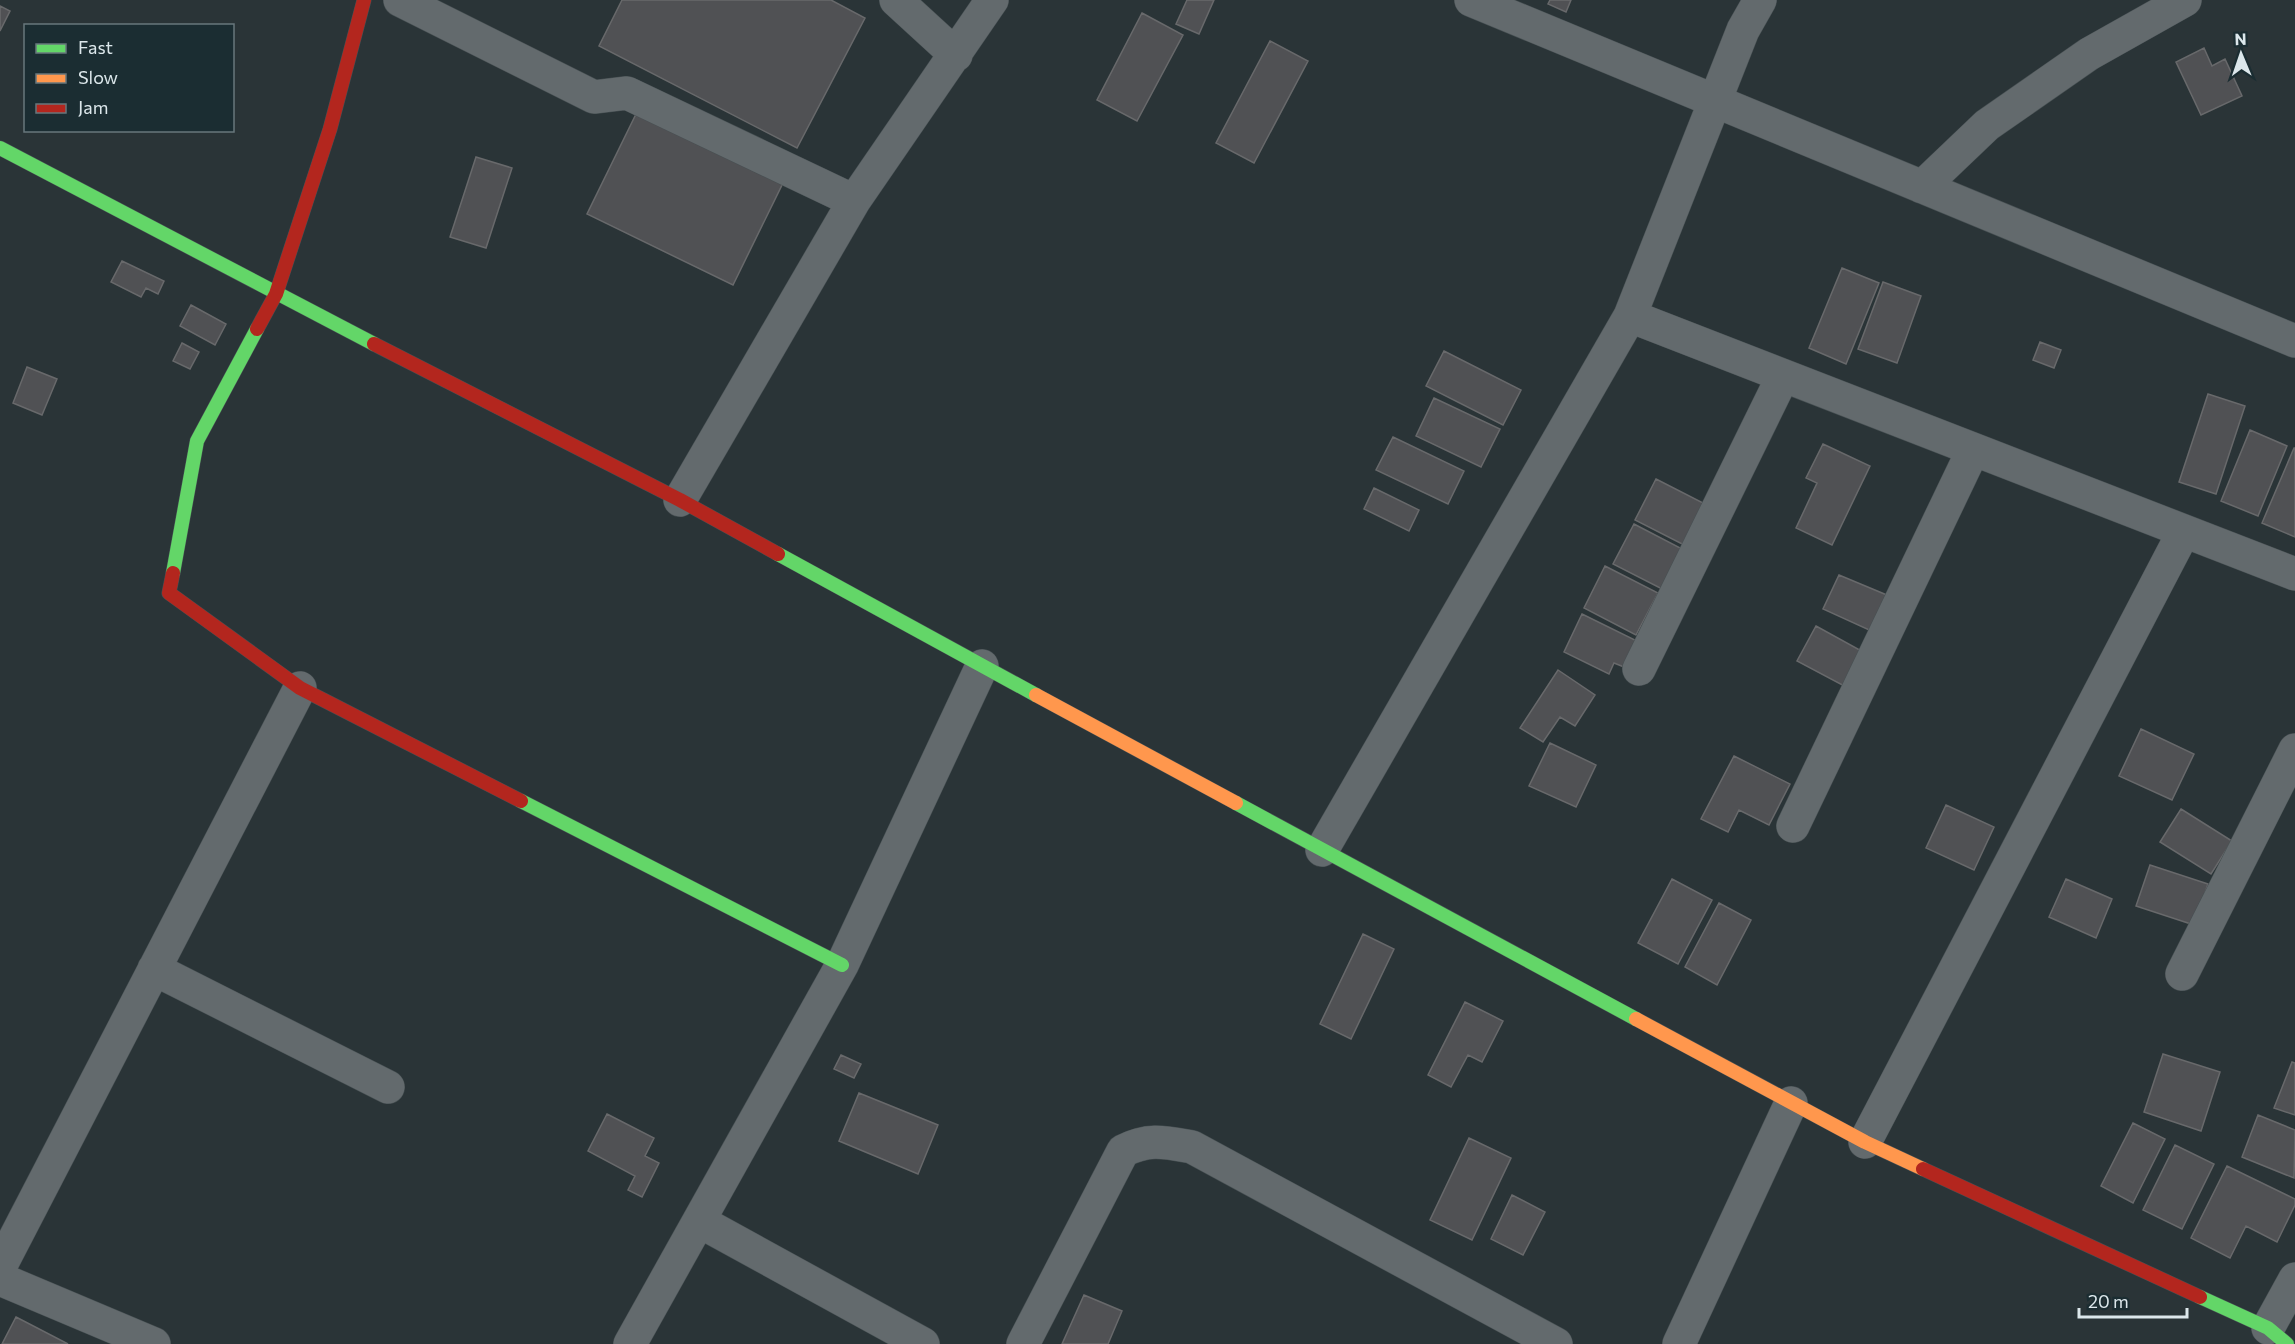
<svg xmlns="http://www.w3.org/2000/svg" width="2295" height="1344" viewBox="0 0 2295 1344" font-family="Commissioner,sans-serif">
<rect width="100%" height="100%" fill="#2a3437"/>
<path fill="#505154" stroke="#68696b" stroke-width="1.5" d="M622 0H831L865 18 797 148 599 46Z
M1187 0H1214L1199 34 1176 24Z
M1550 0H1571L1566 12 1548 4Z
M0 6 10 11 0 31Z
M1142 13 1183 35 1137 121 1097 100Z
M1270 41 1308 61 1254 163 1216 143Z
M2204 48 2212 66 2225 59 2242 96 2201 115 2176 62Z
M637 112 783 183 733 285 587 214Z
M476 157 512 168 486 248 450 237Z
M122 261 164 281 158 294 146 288 141 297 111 282Z
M1842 268 1879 283 1846 364 1809 348Z
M1883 282 1921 296 1897 363 1858 349Z
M191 305 226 324 215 345 180 326Z
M2040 342 2061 350 2054 368 2033 360Z
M182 343 199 352 190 369 173 361Z
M1444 351 1521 390 1503 425 1426 386Z
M27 367 57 379 42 415 13 403Z
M2208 394 2245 406 2216 494 2179 482Z
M1434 398 1500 429 1481 467 1416 436Z
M2250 430 2287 446 2258 516 2221 501Z
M1393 437 1464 471 1448 504 1376 470Z
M1823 444 1870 466 1832 545 1796 528 1817 483 1806 478Z
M2294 448H2295V537L2262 523Z
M1656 479 1709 506 1688 547 1635 520Z
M1374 488 1419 510 1409 531 1364 509Z
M1634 524 1686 551 1666 591 1613 564Z
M1605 566 1658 593 1636 635 1584 608Z
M1839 575 1894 598 1878 634 1823 609Z
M1582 614 1637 641 1624 667 1614 663 1609 674 1564 652Z
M1816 626 1867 654 1848 688 1797 661Z
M1558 670 1595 695 1575 726 1560 717 1543 742 1520 728Z
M2141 729 2194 754 2172 800 2119 776Z
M1550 743 1596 765 1576 807 1529 786Z
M1734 756 1790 784 1769 825 1739 810 1728 832 1701 819Z
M1946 805 1994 827 1974 870 1926 848Z
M2181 809 2232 841 2211 874 2160 842Z
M2150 865 2208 884 2194 925 2136 906Z
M1672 879 1712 900 1678 964 1638 943Z
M2066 879 2112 899 2096 938 2049 917Z
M1719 903 1751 920 1717 985 1685 967Z
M1363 934 1394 949 1351 1039 1320 1024Z
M1465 1002 1503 1021 1482 1062 1468 1055 1451 1087 1428 1075Z
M2163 1054 2220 1072 2201 1131 2144 1112Z
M841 1055 861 1064 854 1078 834 1069Z
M2292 1062 2295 1063V1115L2274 1108Z
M859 1093 938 1125 918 1174 839 1141Z
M607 1114 654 1138 645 1156 659 1163 642 1197 628 1190 635 1176 588 1151Z
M2258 1115 2295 1130 2294 1178 2242 1157Z
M2133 1123 2165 1139 2133 1203 2101 1186Z
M1469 1138 1511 1158 1472 1240 1430 1220Z
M2175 1145 2214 1164 2182 1229 2143 1210Z
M2227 1166 2295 1199V1205L2277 1242 2246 1226 2230 1258 2191 1238Z
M1512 1195 1545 1212 1523 1255 1491 1239Z
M1084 1295 1122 1311 1108 1344H1062Z
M16 1317 68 1344H2Z"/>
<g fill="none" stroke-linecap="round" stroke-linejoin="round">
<g stroke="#475053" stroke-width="34">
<path id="street" d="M400 0 594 97 627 93 854 201
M896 0 956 55
M1471 0 2295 341
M1760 0 1743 30 1630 316 2295 574
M1922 187 1987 125 2089 54 2185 0
M680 500 854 201 992 0
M1639 669 1783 376
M1793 826 1973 450
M1322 850 1630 316
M154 969 388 1087
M2182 974 2295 750
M1865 1142 2184 531
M699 1221 923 1344
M0 1267 300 688
M0 1279 154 1344
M2268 1328 2295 1279
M630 1344 842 965 982 666
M1023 1344 1123 1151C1149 1138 1164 1142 1192 1147L1556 1344
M1679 1344 1791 1103"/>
</g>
<g stroke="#475053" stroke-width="15">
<path id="fast" d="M0 148 374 344
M778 554 1036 695
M173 573 197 441 257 329
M521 801 842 965
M1236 803 1636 1019
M2200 1297 2268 1328 2287 1344"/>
</g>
<g stroke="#475053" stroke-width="15">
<path id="slow" d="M1036 695 1236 803
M1636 1019 1865 1142 1923 1169"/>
</g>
<g stroke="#475053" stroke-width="15">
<path id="jam" d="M257 329 276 294 330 129 364 0
M374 344 680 500 778 554
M173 573 169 593 300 688 521 801
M1923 1169 2200 1297"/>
</g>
<use href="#street" stroke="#636a6d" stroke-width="33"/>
<use href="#fast" stroke="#63d668" stroke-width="14"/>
<use href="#slow" stroke="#ff974d" stroke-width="14"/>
<use href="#jam" stroke="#b3261e" stroke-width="14"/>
</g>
<rect x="24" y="24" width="210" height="108" fill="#1b2d32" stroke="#68777c" stroke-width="1.5"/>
<rect x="36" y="44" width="30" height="9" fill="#63d668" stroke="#68777c" stroke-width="1.5"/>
<text x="78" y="54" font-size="18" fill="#dce7eb">Fast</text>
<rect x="36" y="74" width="30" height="9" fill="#ff974d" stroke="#68777c" stroke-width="1.5"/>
<text x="78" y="84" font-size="18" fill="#dce7eb">Slow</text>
<rect x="36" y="104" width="30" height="9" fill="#b3261e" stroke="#68777c" stroke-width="1.5"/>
<text x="78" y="114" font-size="18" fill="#dce7eb">Jam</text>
<g transform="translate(2241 54) rotate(358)" stroke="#1b2d32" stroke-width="4.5" paint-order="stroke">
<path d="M0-4.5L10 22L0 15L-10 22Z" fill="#dce7eb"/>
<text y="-9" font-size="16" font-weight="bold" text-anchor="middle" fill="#dce7eb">N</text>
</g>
<path d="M2079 1308v9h108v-9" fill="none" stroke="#dce7eb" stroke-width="3"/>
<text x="2088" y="1308" font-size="18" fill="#dce7eb" stroke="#1b2d32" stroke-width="4.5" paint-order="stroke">20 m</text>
</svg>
